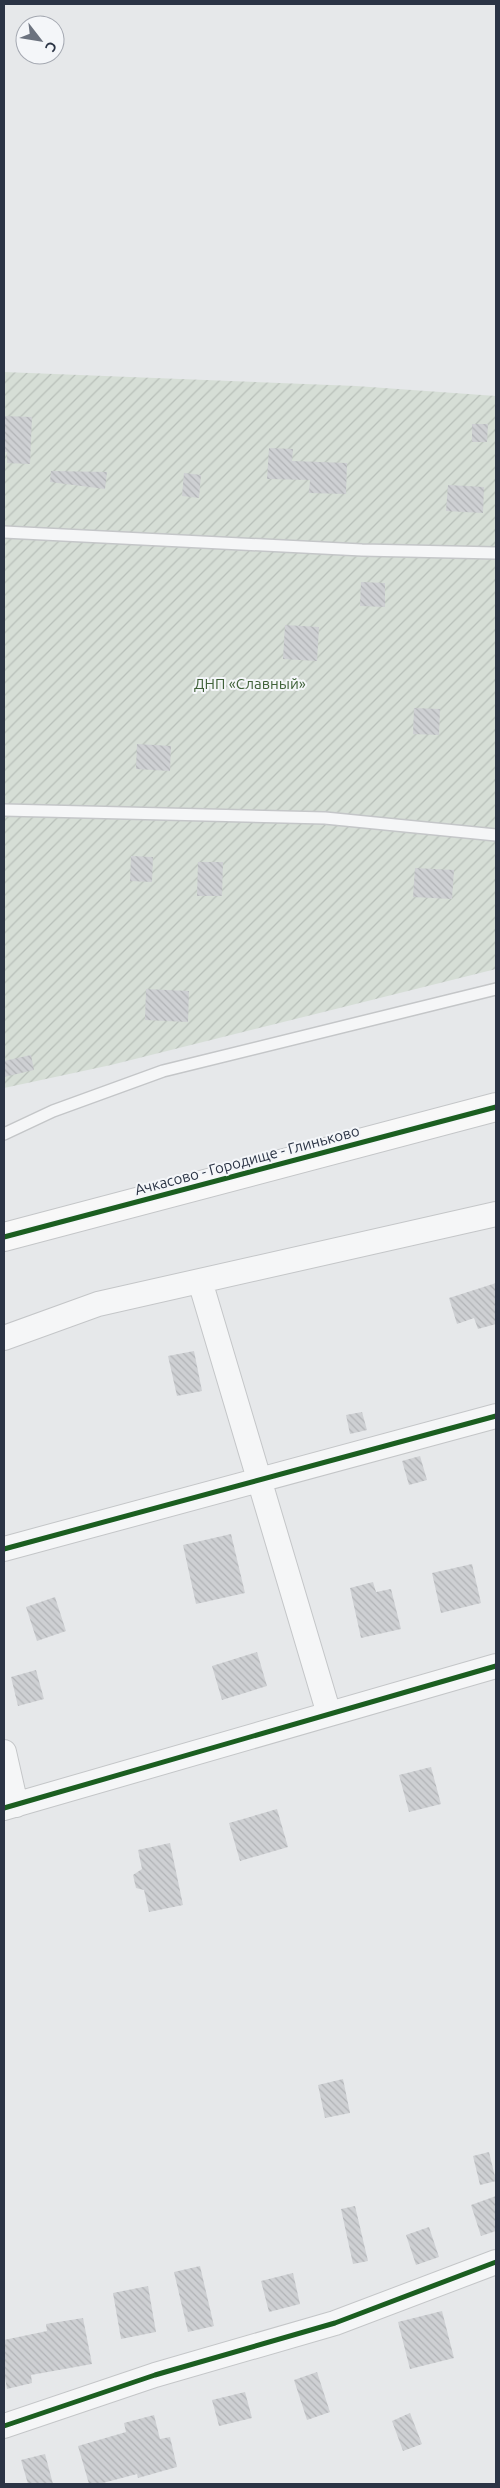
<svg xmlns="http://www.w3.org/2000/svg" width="500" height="2488" viewBox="0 0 500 2488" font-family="Ubuntu,sans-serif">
<defs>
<pattern id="garden-furrows" width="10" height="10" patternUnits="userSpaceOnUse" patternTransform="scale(1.25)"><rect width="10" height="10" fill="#d6ded6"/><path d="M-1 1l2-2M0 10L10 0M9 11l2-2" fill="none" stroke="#b8bfb9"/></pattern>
<pattern id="building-back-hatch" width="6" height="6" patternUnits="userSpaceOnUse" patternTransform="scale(1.25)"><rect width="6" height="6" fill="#ced0d3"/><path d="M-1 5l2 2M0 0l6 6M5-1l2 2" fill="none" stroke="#b1b3b6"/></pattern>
</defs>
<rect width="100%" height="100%" fill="#e6e8ea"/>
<path fill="url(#garden-furrows)" d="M4 372 356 386 496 396V969L111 1065 4 1088Z"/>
<path fill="url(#building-back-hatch)" d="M4 416 32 417 30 464 7 463V452H4Z
M472 424H488L487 442H472Z
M269 448 293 449 292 461 347 463 346 494 309 493 310 480 267 479Z
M51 471 107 472 105 489 50 482Z
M184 473 201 475 199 498 182 496Z
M448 485 484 487 483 513 446 511Z
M361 582 385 583V607L360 606Z
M285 625 319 627 317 661 283 659Z
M414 708 440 709 439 735 413 734Z
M137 744 171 746 170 771 136 769Z
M131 856 153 857 152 882 130 881Z
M198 862H223L222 896H197Z
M415 868 454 870 452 899 413 897Z
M146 989 189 991 188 1022 145 1020Z
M31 1055 34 1070 4 1077V1061Z
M496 1283V1324L478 1329 474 1318 457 1324 449 1298Z
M194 1351 202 1391 177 1396 168 1356Z
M362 1412 367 1430 350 1434 346 1415Z
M420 1456 427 1480 409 1485 402 1461Z
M231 1534 245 1593 196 1604 183 1545Z
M472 1564 481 1603 441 1613 432 1573Z
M373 1582 376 1592 391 1589 401 1629 361 1638 350 1588Z
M55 1597 66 1631 37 1641 26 1607Z
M257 1652 267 1686 222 1700 212 1666Z
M36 1670 44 1699 18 1706 11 1677Z
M431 1767 441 1804 409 1812 399 1775Z
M277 1809 288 1847 240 1861 229 1823Z
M170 1843 183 1905 149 1912 144 1890 136 1888 133 1875 142 1869 138 1850Z
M343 2079 350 2113 325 2118 318 2085Z
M489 2152 496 2181 480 2185 473 2156Z
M496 2196V2231L481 2236 471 2205Z
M355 2206 368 2261 353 2264 341 2209Z
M429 2227 439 2257 416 2265 406 2235Z
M200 2266 214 2326 188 2332 174 2272Z
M293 2273 300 2304 269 2312 261 2281Z
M148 2286 156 2332 121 2339 113 2293Z
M442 2311 454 2358 410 2369 398 2322Z
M83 2318 92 2364 31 2375 32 2383 7 2389 4 2372V2340L47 2331 46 2324Z
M317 2372 330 2412 307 2420 294 2380Z
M245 2392 252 2418 219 2426 212 2400Z
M410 2413 422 2444 403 2451 392 2421Z
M154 2415 160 2439 170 2437 177 2467 138 2478 137 2474 99 2484H89L78 2446 126 2432 124 2423Z
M45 2454 53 2484H28L21 2460Z"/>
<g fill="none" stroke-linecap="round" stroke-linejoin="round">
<g stroke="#c4c6c8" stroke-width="14">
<path id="lane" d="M4 532 362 550 496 553
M4 810 325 818 496 835
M4 1134 53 1111 163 1071 496 989"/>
</g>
<g stroke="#c4c6c8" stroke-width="26">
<path id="street" d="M200 1281 329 1714
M4 1338 98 1304 496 1214
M4 1549 496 1416
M4 1752 16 1805
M4 1808 496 1666
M4 2426 155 2375 335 2323 496 2262"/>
</g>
<g stroke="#c4c6c8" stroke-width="30">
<path id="secondary" d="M4 1237 496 1107"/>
</g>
<use href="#lane" stroke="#f5f6f7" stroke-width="11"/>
<use href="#street" stroke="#f5f6f7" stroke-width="24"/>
<use href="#secondary" stroke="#f8f8f8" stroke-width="28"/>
<g stroke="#f4f6f9" stroke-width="8">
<path id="cycleway" d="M4 1237 496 1107
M4 1549 496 1416
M4 1808 496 1666
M4 2426 155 2375 335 2323 496 2262"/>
</g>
<use href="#cycleway" stroke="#1b5e20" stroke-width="5"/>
</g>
<g text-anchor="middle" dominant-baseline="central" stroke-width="4" stroke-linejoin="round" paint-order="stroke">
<g font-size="15" fill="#3f6138" stroke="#f4f6f9">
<text x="250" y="683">ДНП «Славный»</text>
</g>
<g font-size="15" fill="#2b3445" stroke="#f4f6f9">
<text transform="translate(247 1160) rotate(-15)">Ачкасово - Городище - Глиньково</text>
</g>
</g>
<rect width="500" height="2488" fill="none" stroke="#2b3445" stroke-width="10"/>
<g transform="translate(40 40) rotate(121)"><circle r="24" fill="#f4f6f9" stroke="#a4a8b1"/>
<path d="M0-4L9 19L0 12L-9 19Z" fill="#6c737f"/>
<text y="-8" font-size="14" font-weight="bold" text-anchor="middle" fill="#2b3445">С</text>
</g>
</svg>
